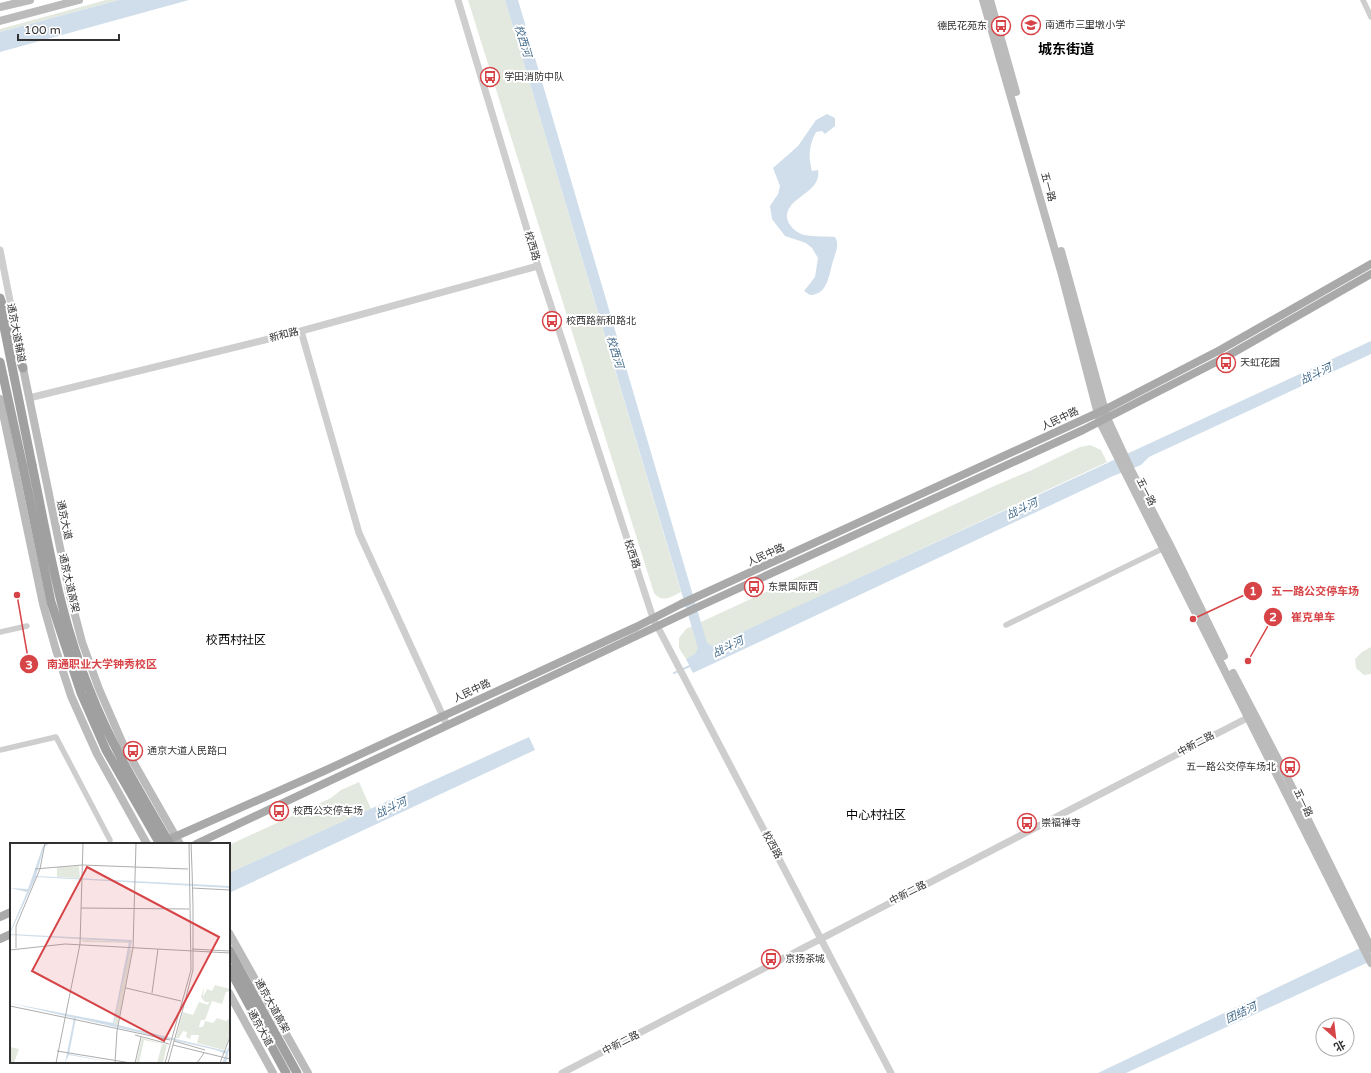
<svg xmlns="http://www.w3.org/2000/svg" width="1371" height="1073" viewBox="0 0 1371 1073" font-family="'Varela Round','Noto Sans SC',sans-serif">
<rect width="100%" height="100%" fill="#fff"/>
<path fill="#e3e9de" d="M106 0H119L0 32V29Z
M468 0H505L681 592C672 596 662 604 654 593Z
M1090 445 1101 450 1107 462 686 659 679 648V638L686 629 992 487 1034 469 1080 447Z
M1371 647V674L1364 675 1356 668 1355 659 1362 652Z
M359 782 371 809 229 873V845L331 798 341 790Z"/>
<path fill="#cfdeea" d="M119 0H189L0 52V32Z
M505 0H518L707 643 712 646 1371 341V354L1149 457 1141 465 1113 476 693 673 686 659 695 654 698 648Z
M827 114 835 118V126L825 134 822 131 816 132C809 146 808 156 812 171L818 170C821 189 799 194 790 207 781 219 793 232 804 235 815 237 825 236 835 237 840 246 835 253 833 261 829 274 828 295 810 295L804 291 815 277 818 258 812 248 806 243 785 236 772 219 770 206 778 194 780 186 773 168 798 146 816 120Z
M529 737 535 750 229 893V873Z
M1371 943V961L1126 1073H1098Z"/>
<g fill="none" stroke-linecap="round" stroke-linejoin="round">
<path stroke="#cfdeea" stroke-width="2" d="M674 673 692 665"/>
<path stroke="#cecece" stroke-width="5.5" d="M1363 0 1371 17
M1006 625 1166 547
M0 632 27 626
M0 750 56 737 110 840"/>
<path stroke="#cecece" stroke-width="7" d="M458 0 538 266 653 618 891 1073
M0 250 18 341
M301 331 359 533 447 725
M29 398 301 331 538 266
M562 1073 1253 715"/>
<path stroke="#bbb" stroke-width="8" d="M983 0 1062 275 1100 422 1371 963
M990 0 1016 92
M0 7 30 0
M0 21 79 0
M1061 251 1107 418 1131 470 1170 545 1224 656
M23 368 70 596 82 642 99 689 123 744 180 844
M0 399 43 604 56 650 71 696 97 754 147 844
M1233 673 1284 771 1371 948
M229 933 308 1073
M229 993 273 1073"/>
<path stroke="#a9a9a9" stroke-width="8" d="M163 842 324 771 636 627 681 604 1104 410 1220 350 1371 264
M196 844 700 606 1083 430 1224 358 1371 274
M0 917 11 912
M0 939 11 934"/>
<path stroke="#a0a0a0" stroke-width="9" d="M0 298 23 368
M0 307 32 465
M0 362 23 467
M229 950 297 1073
M229 968 286 1073"/>
<path stroke="#a0a0a0" stroke-width="9" d="M32 465C48 541 60 619 90 691 111 745 141 794 170 844
M23 467 51 602 81 693 106 750 160 844"/>
</g>
<defs>
<g id="school-ring" transform="scale(1)"><circle r="9.5" fill="#fff" stroke="#d74447" stroke-width="1.5"/><path d="M0-5L7-2L0 1L-7-2ZM-4 1L0 2.5L4 1V4Q0 6-4 4Z" fill="#d74447"/></g>
<g id="bus-ring" transform="scale(1)"><circle r="9.5" fill="#fff" stroke="#d74447" stroke-width="1.5"/><path d="M-5-6H5V4H4V6H2V4H-2V6H-4V4H-5ZM-3.5-4V0h7V-4ZM-3.5 1.2v1.5H-2V1.2ZM2 1.2v1.5H3.5V1.2Z" fill="#d74447"/></g>
</defs>
<g fill-rule="evenodd">
<use href="#school-ring" x="1031" y="25"/>
<use href="#bus-ring" x="1001" y="26"/>
<use href="#bus-ring" x="490" y="77"/>
<use href="#bus-ring" x="552" y="321"/>
<use href="#bus-ring" x="1226" y="363"/>
<use href="#bus-ring" x="754" y="587"/>
<use href="#bus-ring" x="133" y="751"/>
<use href="#bus-ring" x="1290" y="767"/>
<use href="#bus-ring" x="279" y="811"/>
<use href="#bus-ring" x="1027" y="823"/>
<use href="#bus-ring" x="771" y="959"/>
</g>
<g text-anchor="middle" dominant-baseline="central" stroke-width="4" stroke-linejoin="round" paint-order="stroke">
<g font-size="10" fill="#313131" stroke="#fff" text-anchor="start">
<text x="1045" y="25">南通市三里墩小学</text>
<text x="987" y="26" text-anchor="end">德民花苑东</text>
<text x="504" y="77">学田消防中队</text>
<text x="566" y="321">校西路新和路北</text>
<text x="1240" y="363">天虹花园</text>
<text x="768" y="587">东景国际西</text>
<text x="147" y="751">通京大道人民路口</text>
<text x="1276" y="767" text-anchor="end">五一路公交停车场北</text>
<text x="293" y="811">校西公交停车场</text>
<text x="1041" y="823">崇福禅寺</text>
<text x="785" y="959">京扬茶城</text>
</g>
<g font-size="10" fill="#313131" stroke="#fff">
<text transform="translate(1048 187) rotate(75)">五一路</text>
<text transform="translate(532 246) rotate(73)">校西路</text>
<text transform="translate(16 333) rotate(79)">通京大道辅道</text>
<text transform="translate(284 335) rotate(-14)">新和路</text>
<text transform="translate(1060 419) rotate(-25)">人民中路</text>
<text transform="translate(1146 492) rotate(63)">五一路</text>
<text transform="translate(64 520) rotate(78)">通京大道</text>
<text transform="translate(632 554) rotate(72)">校西路</text>
<text transform="translate(766 555) rotate(-24)">人民中路</text>
<text transform="translate(69 583) rotate(77)">通京大道高架</text>
<text transform="translate(472 691) rotate(-25)">人民中路</text>
<text transform="translate(1196 744) rotate(-28)">中新二路</text>
<text transform="translate(1303 803) rotate(64)">五一路</text>
<text transform="translate(772 845) rotate(62)">校西路</text>
<text transform="translate(908 893) rotate(-27)">中新二路</text>
<text transform="translate(272 1006) rotate(61)">通京大道高架</text>
<text transform="translate(260 1028) rotate(61)">通京大道</text>
<text transform="translate(621 1043) rotate(-27)">中新二路</text>
</g>
<g font-size="11" font-style="italic" fill="#456d8d" stroke="#fff">
<text transform="translate(523 41) rotate(73)">校西河</text>
<text transform="translate(615 352) rotate(73)">校西河</text>
<text transform="translate(1316 374) rotate(-25)">战斗河</text>
<text transform="translate(1022 509) rotate(-25)">战斗河</text>
<text transform="translate(728 647) rotate(-26)">战斗河</text>
<text transform="translate(391 808) rotate(-25)">战斗河</text>
<text transform="translate(1241 1013) rotate(-25)">团结河</text>
</g>
<g font-size="12" fill="#000" stroke="#fff">
<text x="236" y="640">校西村社区</text>
<text x="876" y="815">中心村社区</text>
</g>
<g font-size="14" font-weight="bold" fill="#000" stroke="#fff">
<text x="1066" y="49">城东街道</text>
</g>
</g>
<g transform="translate(10 843)">
<rect width="220" height="220" fill="#fff"/>
<path d="M69 23 70 35 47 34V24ZM71 97 122 99V100L73 99ZM119 106 122 107 108 182 104 181ZM205 142 220 146V148L216 149 212 161 202 158 195 177H191L189 184H193L195 178 203 180 207 175 216 178 220 175V193L214 207 187 200 189 192H181L180 196 176 194 177 189 173 188 169 195H166L173 169 183 172 189 159 198 162 199 159H195L191 154 194 144 193 154 197 146 202 148ZM132 195 157 202 153 220H147L152 201 134 197 129 220H126ZM0 204 9 206 4 220H0Z" fill="#e3e9de"/>
<path d="M36 0H40L34 4 26 33 220 43V45L26 34 0 91 122 97 104 181 216 208 220 202 216 220H212L216 211 206 207 66 175 59 211 106 220 59 212 55 220 64 175 0 160 103 180 119 99 0 92V89L17 49 0 45 18 46 33 3Z" fill="#cfdeea"/>
<path fill="none" stroke="#adadad" stroke-width="1" d="M181 0 182 26M25 26 72 22 178 26M182 26 183 64M182 45 220 47M71 65 179 66M6 105V83L30 26 35 0M182 106 220 108M0 107 55 101 220 110M116 145 171 158M142 150 148 106M174 162 183 127V64M0 163 53 174M53 174 160 197M125 192 159 201M164 198 195 207M163 202 220 216M47 208 121 220M46 220 70 101 73 0M105 220 107 188 123 105 126 0M125 220 131 194M155 220 181 127 179 0M158 220 174 162M187 220 194 210M210 220 220 194"/>
<path fill="#d74447" fill-opacity="0.15" stroke="#d74447" stroke-width="2" d="M77 24 209 94 154 198 22 128Z"/>
<rect width="220" height="220" fill="none" stroke="#313131" stroke-width="2"/>
</g>
<path fill="none" stroke="#d74447" stroke-width="1.5" d="M1193 619L1253 591M1248 661L1273 617M17 595L29 664"/>
<g fill="#d74447" stroke="#fff" stroke-width="1.5">
<circle cx="1193" cy="619" r="4"/>
<circle cx="1248" cy="661" r="4"/>
<circle cx="17" cy="595" r="4"/>
<circle cx="1253" cy="591" r="10"/>
<circle cx="1273" cy="617" r="10"/>
<circle cx="29" cy="664" r="10"/>
</g>
<g font-size="12" text-anchor="middle" font-weight="bold" fill="#fff">
<text x="1253" y="595">1</text>
<text x="1273" y="621">2</text>
<text x="29" y="669">3</text>
</g>
<g font-size="11" text-anchor="middle" font-weight="bold" fill="#d74447" stroke="#fff" stroke-width="4" stroke-linejoin="round" paint-order="stroke">
<text x="1315" y="595">五一路公交停车场</text>
<text x="1313" y="621">崔克单车</text>
<text x="102" y="668">南通职业大学钟秀校区</text>
</g>
<g transform="translate(1335 1037) rotate(152)"><circle r="19" fill="#ffffff" stroke="#adadad"/>
<path d="M0-3L7 15L0 10L-7 15Z" fill="#d74447"/>
<text y="-6" font-size="11" font-weight="bold" text-anchor="middle" fill="#313131">北</text>
</g>
<path d="M18 34v6h101v-6" fill="none" stroke="#313131" stroke-width="2"/>
<text x="24" y="34" font-size="12" fill="#313131" stroke="#ffffff" stroke-width="3" paint-order="stroke">100 m</text>
</svg>
